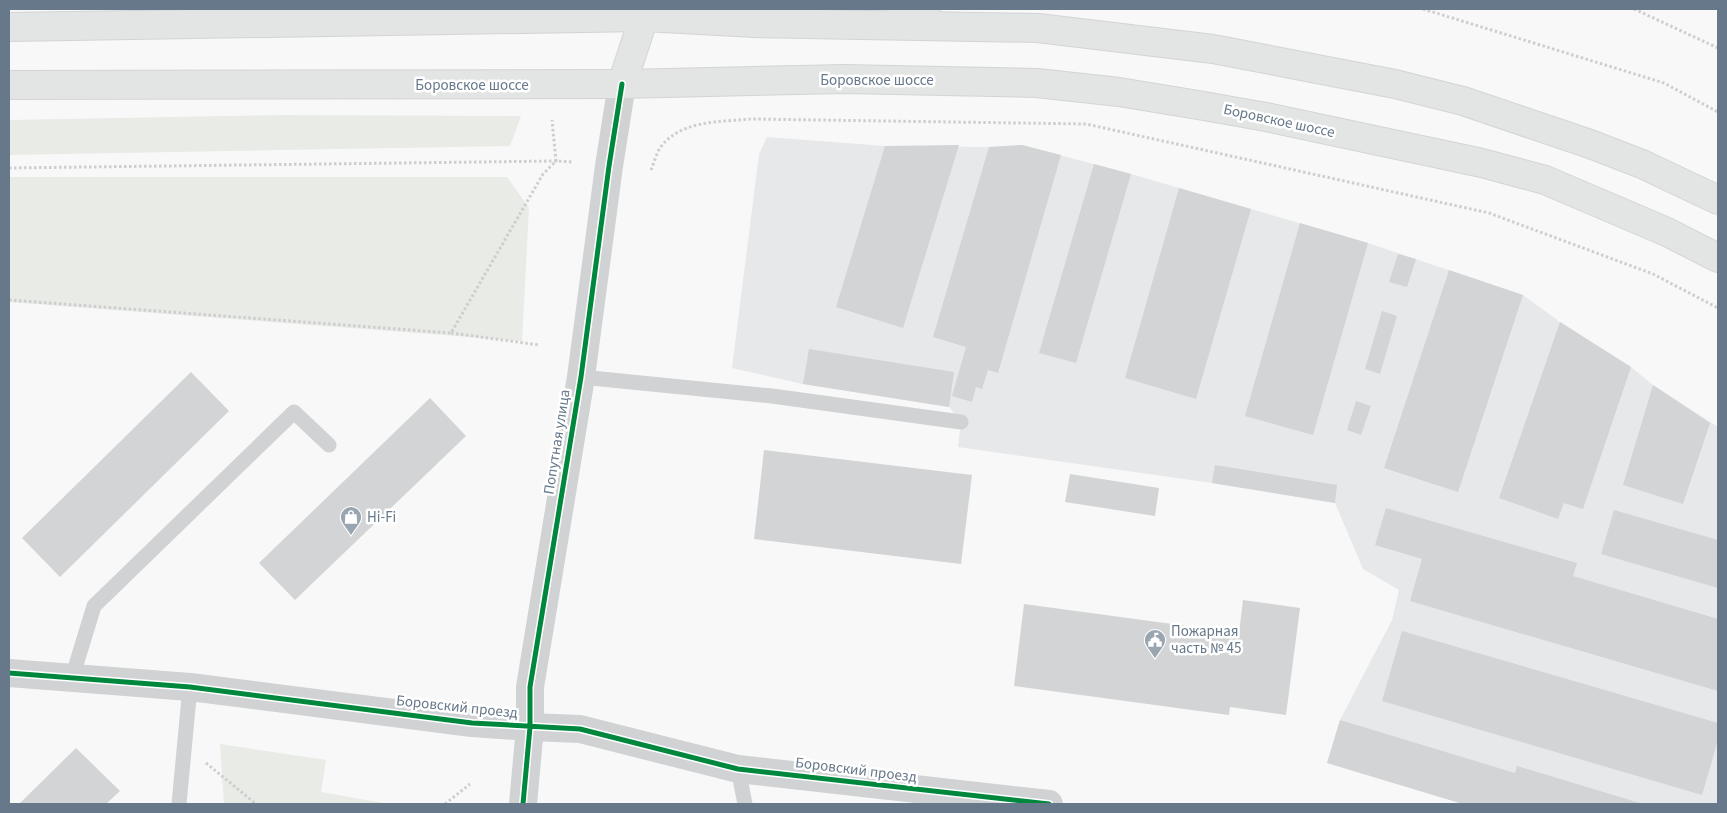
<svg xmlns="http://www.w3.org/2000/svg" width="1727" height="813" viewBox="0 0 1727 813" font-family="'Source Sans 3',sans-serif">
<rect width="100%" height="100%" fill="#f8f8f8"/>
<path fill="#e7e8e9" d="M767 137 885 146 989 147 1022 145 1131 174 1368 243 1523 295 1560 322 1631 367 1653 385 1718 427V804H1463L1327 763 1340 720 1392 620 1399 590 1363 569 1335 503 1212 483 958 447 961 422 949 407 803 384 732 368 759 154Z"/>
<path fill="#e8ebe6" d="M284 115 521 116 510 146 9 155V120Z
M9 177H507L529 208 522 341 9 302Z
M220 744 326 760 321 792 389 804H224Z"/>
<path fill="#d3d4d5" d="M959 145 903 328 836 307 885 146Z
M1022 145 1061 155 998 373 988 370 982 389 976 387 972 402 952 396 966 347 933 337 989 147Z
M1094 164 1131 174 1076 363 1039 353Z
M1179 188 1251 209 1196 399 1125 378Z
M1300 223 1368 243 1313 435 1245 416Z
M1398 254 1416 259 1407 287 1389 282Z
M1449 270 1523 295 1458 492 1384 468Z
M1382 311 1397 316 1380 374 1365 369Z
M1560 322 1631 367 1583 509 1564 503 1558 519 1499 498Z
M809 349 954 372 949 407 803 384Z
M191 372 229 411 60 577 22 538Z
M1653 385 1710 423 1683 504 1623 485Z
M430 398 466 436 295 600 259 563Z
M1356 401 1371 406 1361 435 1347 430Z
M764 450 972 475 961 564 754 539Z
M1215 465 1337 485 1335 503 1212 483Z
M1070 474 1159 488 1155 516 1065 502Z
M1386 508 1577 563 1573 576 1718 619V691L1410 601 1422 559 1375 545Z
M1614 510 1718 540V588L1601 554Z
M1243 600 1300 608 1286 715 1230 707 1229 715 1014 686 1024 604 1239 633Z
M1402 631 1718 723V740L1702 795 1382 701Z
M1340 720 1515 773 1517 766 1643 804H1463L1327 763Z
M76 748 120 791 106 804H19Z"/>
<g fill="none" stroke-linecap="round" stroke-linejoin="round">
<g stroke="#d5d6d7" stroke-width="30">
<path id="secondary" d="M901 9 936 25
M622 84 644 17 652 9"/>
</g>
<g stroke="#d3d4d6" stroke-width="30">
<path id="primary" d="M9 27 644 17 755 23 1038 28 1213 49 1395 84 1463 101 1590 144 1642 164 1718 200
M9 85 622 84 844 79 1037 83 1119 92 1204 106 1266 117 1482 163 1545 180 1667 232 1718 258"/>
</g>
<path stroke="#cececf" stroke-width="3" stroke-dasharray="2.5 2.5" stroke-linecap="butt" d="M1423 9 1664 83 1718 112
M1634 9 1718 48
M9 168 556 161 573 162
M651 170C654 163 656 154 660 148 680 120 719 122 751 119L1086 124 1489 213 1653 274 1718 308
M9 300 451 333 543 174 556 161 552 120
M451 333 539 345
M206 763 256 804
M445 804 470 784"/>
<path stroke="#d0d2d3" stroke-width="15" d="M581 377 772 396 961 422
M72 678 94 606 294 412 329 445
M738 769 745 804
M179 804 190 687"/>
<path stroke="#d0d2d3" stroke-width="28" d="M530 727 580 729 738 769 1049 804"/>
<path stroke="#d0d2d3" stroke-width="28" d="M9 673 190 687 472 723 530 727
M523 804 530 727V687L581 377 609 166 622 84"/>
<use href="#secondary" stroke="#e3e4e4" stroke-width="28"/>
<use href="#primary" stroke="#e3e4e4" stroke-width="28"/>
<g stroke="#fff" stroke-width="8">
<path id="cycleway" d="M9 673 190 687 472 723 580 729 738 769 1049 804
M523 804 530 727V687L581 377 609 166 622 84"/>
</g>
<use href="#cycleway" stroke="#00873e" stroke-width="5"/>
</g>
<defs>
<g id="shop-pin" transform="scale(1.125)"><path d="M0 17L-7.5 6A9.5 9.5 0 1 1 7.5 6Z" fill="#99a5b0" stroke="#fff"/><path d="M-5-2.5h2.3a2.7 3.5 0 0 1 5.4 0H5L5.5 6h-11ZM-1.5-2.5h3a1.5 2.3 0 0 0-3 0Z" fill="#fff"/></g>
<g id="civic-pin" transform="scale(1.125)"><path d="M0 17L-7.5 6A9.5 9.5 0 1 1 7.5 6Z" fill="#99a5b0" stroke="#fff"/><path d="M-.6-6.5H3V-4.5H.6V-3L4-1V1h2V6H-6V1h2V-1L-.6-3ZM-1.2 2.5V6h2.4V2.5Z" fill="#fff"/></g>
</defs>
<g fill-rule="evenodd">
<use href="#shop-pin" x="351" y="517"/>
<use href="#civic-pin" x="1155" y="640"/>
</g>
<g text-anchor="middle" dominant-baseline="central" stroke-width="5" stroke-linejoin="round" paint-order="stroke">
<g font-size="15" fill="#667889" stroke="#fff">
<text x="877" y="80">Боровское шоссе</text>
<text x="472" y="85">Боровское шоссе</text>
<text transform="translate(1279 121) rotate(12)">Боровское шоссе</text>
<text transform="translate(557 442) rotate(-81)">Попутная улица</text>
<text transform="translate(457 707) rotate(6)">Боровский проезд</text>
<text transform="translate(856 770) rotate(7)">Боровский проезд</text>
</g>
<g font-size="15" fill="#667889" stroke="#fff" text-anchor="start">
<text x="367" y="517">Hi-Fi</text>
<text x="1171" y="631">Пожарная<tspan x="1171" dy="17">часть № 45</tspan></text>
</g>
</g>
<rect width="1727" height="813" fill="none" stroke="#667889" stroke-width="20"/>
</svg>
